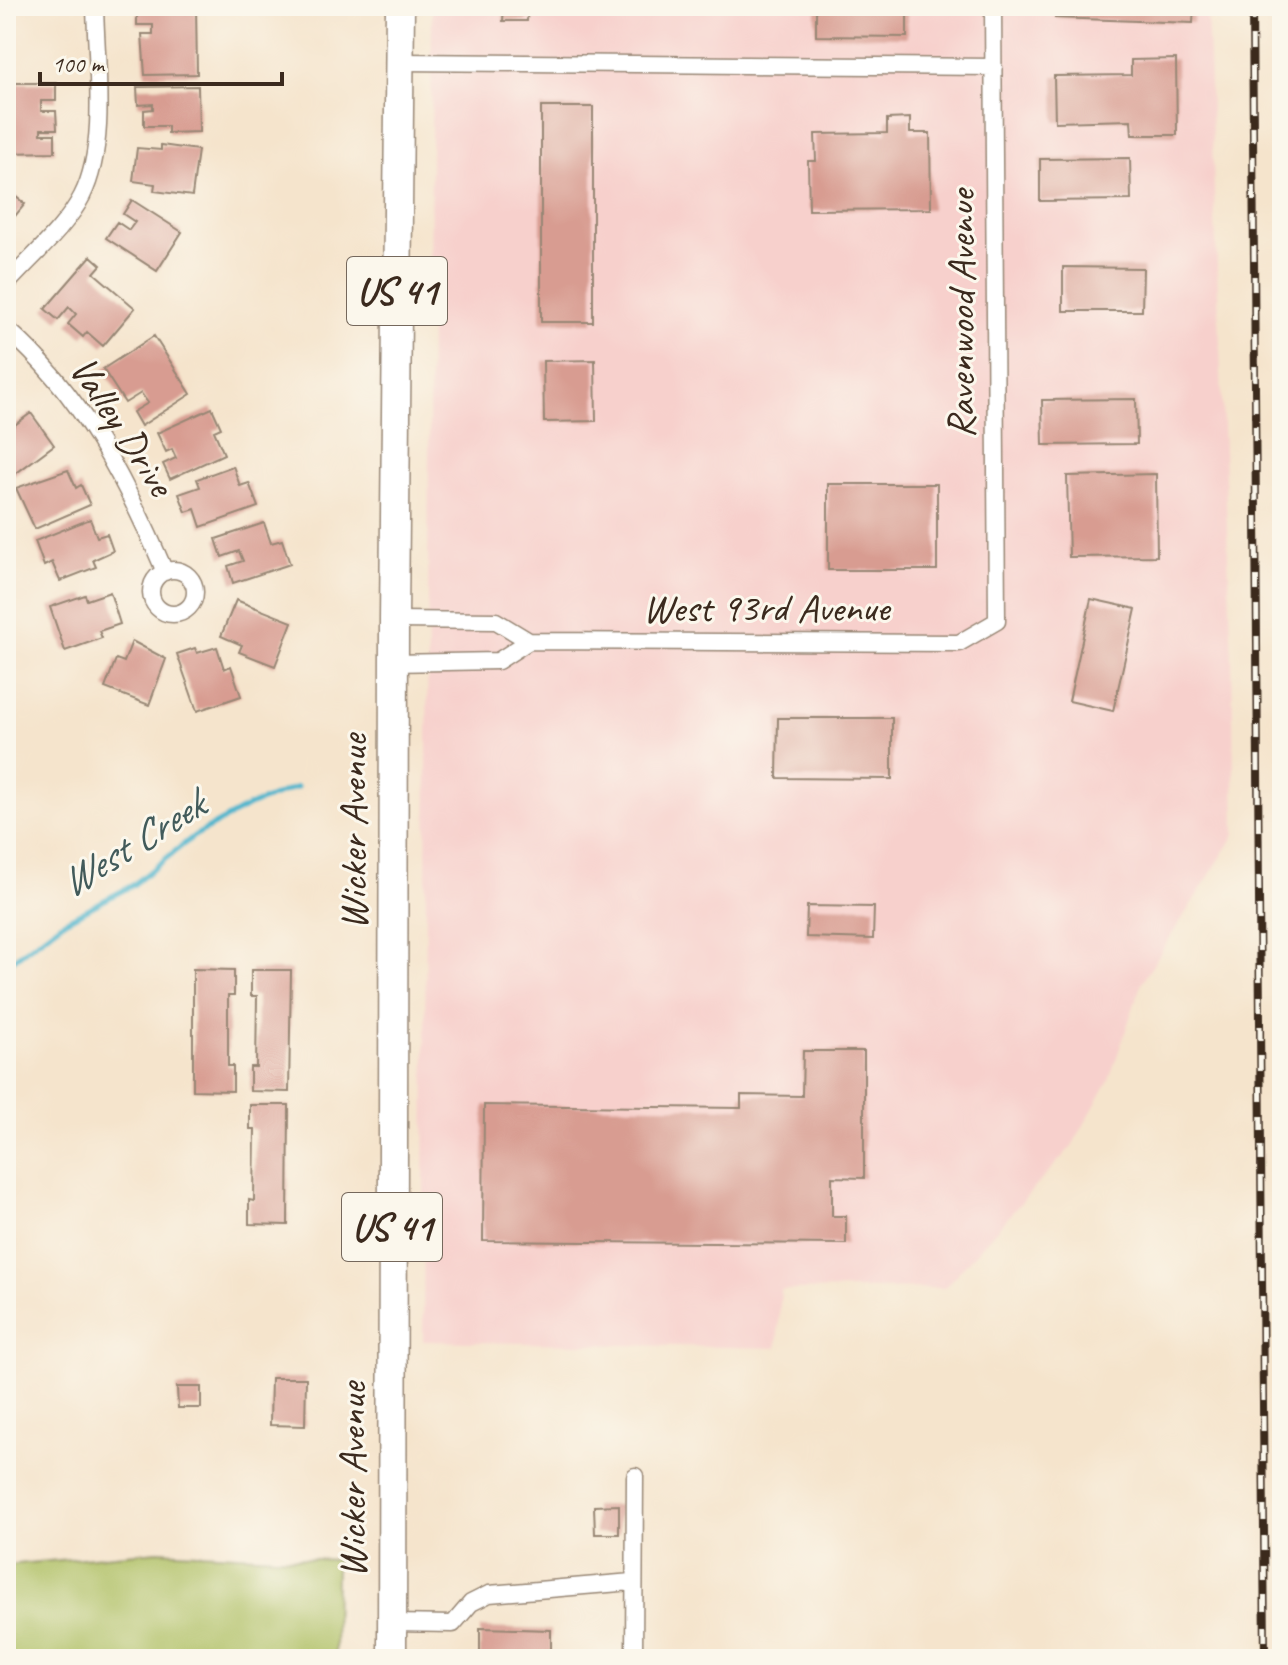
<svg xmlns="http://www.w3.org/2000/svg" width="1288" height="1665" viewBox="0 0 1288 1665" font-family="Caveat,sans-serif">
<rect width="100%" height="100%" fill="#fbf7ec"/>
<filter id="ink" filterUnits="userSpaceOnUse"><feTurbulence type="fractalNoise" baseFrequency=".0125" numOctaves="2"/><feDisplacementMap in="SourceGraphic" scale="16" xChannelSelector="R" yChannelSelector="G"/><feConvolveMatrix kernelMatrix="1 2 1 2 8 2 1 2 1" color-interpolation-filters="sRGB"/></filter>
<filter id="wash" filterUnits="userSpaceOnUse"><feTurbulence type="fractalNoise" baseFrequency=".006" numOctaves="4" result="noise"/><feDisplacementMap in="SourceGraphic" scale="32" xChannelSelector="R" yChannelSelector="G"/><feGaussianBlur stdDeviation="1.8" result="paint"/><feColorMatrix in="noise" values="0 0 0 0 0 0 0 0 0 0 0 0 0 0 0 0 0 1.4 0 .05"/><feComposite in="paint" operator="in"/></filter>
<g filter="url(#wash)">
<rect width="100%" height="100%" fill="#f5e4cc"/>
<path fill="#f7d0cc" d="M432 6H1207L1232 661 1235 835 1142 982 1109 1080 1072 1146 944 1288 781 1290 777 1348 423 1341Z"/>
<path fill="#aebf63" stroke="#747440" stroke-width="2" d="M158 1551 336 1560 335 1659H6V1565Z"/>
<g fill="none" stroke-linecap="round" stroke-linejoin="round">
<path stroke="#4fb6cd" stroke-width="5" d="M6 965 63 922 133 885 194 836 249 806 297 787"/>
</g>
<g id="blocks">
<path fill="#d89c91" d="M196 6 197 74 145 75 142 34H153V25H137V7Z
M504 6H528L527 21H503Z
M816 6H907V37L816 36Z
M1055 6H1194L1193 23 1055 18Z
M1176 59 1177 135H1132L1131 120 1055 122 1054 76 1131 75V60Z
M6 83H56V101H41V111H56L57 129H41V134H55V152L7 153Z
M198 86 199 132 168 133V126H144V110L153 109V104L138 105 137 87Z
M541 107H593V322H541Z
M910 118V133H930L931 209 809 210 808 161H816L815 134 887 133V119Z
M161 145 198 150 192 196 154 191 155 184 133 181 137 148 161 150Z
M1130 158 1131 200 1040 201V159Z
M6 196 12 202 16 197 25 204 6 227Z
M132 200 182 232 157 271 106 238 117 222 129 230 135 222 123 214Z
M91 256 101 265 94 273 135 308 103 346 87 332 83 337 68 324 76 314 69 307 58 320 45 309Z
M1063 267 1143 268 1142 311H1063Z
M154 336 191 394 141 426 133 412 148 403 141 393 125 403 103 369Z
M595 360 596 421 544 422 543 361Z
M1136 399 1137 444 1043 445 1042 400Z
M212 408 221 428 214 431 224 454 170 479 163 464 176 458 172 449 166 452 157 433Z
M31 413 54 445 11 477 6 470V424L12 427Z
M233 466 240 486 249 483 258 507 201 527 195 509 186 512 179 494 200 487 197 479Z
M68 470 76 488 81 485 90 505 35 529 16 488Z
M1156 474 1157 556 1069 557 1067 476Z
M828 484H937V570H828Z
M90 519 97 537 107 534 113 551 93 560 96 567 60 581 52 562 44 566 35 541Z
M264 523 271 543 282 540 290 564 233 583 228 566 243 561 239 551 222 557 216 539Z
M110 592 120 624 99 631 102 638 65 651 50 607 85 595 87 600Z
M1091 599 1136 609 1113 711 1069 701Z
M236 600 292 622 275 666 239 652 242 645 221 636Z
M132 641 166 659 149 705 105 688 116 659 124 662Z
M217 647 224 669 231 666 241 696 197 711 177 654 195 648 197 653Z
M778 718H892V779L777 778Z
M807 906 874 907 873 939 806 937Z
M193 969 234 970V995H228V1066H233V1091L193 1090Z
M251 970H291L289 1092 250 1091V1067H256L257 996H251Z
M803 1051H864V1178L832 1177V1216H846V1244L483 1241 484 1105 741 1108V1095L802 1096Z
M250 1105H289L288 1225 249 1224V1200L254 1201 255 1129H250Z
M271 1378H306L305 1426 270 1425Z
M177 1387H201V1408H178Z
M619 1505V1534H595L594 1506Z
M480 1628 551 1630V1659H480Z"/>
</g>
</g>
<g filter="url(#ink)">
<use href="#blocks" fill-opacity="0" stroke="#988775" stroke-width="2"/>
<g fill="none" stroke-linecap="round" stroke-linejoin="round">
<g stroke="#988775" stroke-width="19">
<path id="street" d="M400 62 994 67
M6 285C31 257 65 229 82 196 108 145 96 63 95 6
M6 328C82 394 126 481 165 572
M151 592a22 22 0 1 1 44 0a22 22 0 1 1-44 0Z
M394 620 496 621 529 641 959 643 997 621 993 6
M393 663 498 661 529 641
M392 1623 453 1624 471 1603 489 1594 632 1582
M634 1659 635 1476"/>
</g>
<g stroke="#988775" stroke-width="31">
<path id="highway" d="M392 1659 394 620 400 6"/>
</g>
<use href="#street" stroke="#fff" stroke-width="16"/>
<use href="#highway" stroke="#fff" stroke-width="28"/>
<g stroke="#3b2a1e" stroke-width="8">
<path id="rail" d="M1252 6 1265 1659"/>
</g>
<use href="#rail" stroke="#fbf7ec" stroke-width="5" stroke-dasharray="15" stroke-linecap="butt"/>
</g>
</g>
<g text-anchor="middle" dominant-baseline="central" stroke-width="6" stroke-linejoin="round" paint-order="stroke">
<g fill="#fbf7ec" stroke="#75685c" stroke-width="2">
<rect x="347" y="257" width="100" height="68" rx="6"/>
<rect x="342" y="1193" width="100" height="68" rx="6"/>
</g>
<g font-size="38" font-weight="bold" fill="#3b2a1e">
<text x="397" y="291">US 41</text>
<text x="392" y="1227">US 41</text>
</g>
<g font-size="40" fill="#3b2a1e" stroke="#fbf7ec">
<text transform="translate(961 314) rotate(-90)">Ravenwood Avenue</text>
<text transform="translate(122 426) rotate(57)">Valley Drive</text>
<text x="766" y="608">West 93rd Avenue</text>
<text transform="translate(353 832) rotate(-90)">Wicker Avenue</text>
<text transform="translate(352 1480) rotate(-90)">Wicker Avenue</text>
</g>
<g font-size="42" font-style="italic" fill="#425b5b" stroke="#fbf7ec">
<text transform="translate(132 844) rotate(-32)">West Creek</text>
</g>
</g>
<rect width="1288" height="1665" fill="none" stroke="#fbf7ec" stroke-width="32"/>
<path d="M40 72v12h242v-12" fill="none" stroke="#3b2a1e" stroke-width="4"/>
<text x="52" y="72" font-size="24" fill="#3b2a1e" stroke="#fbf7ec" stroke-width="6" paint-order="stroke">100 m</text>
</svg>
